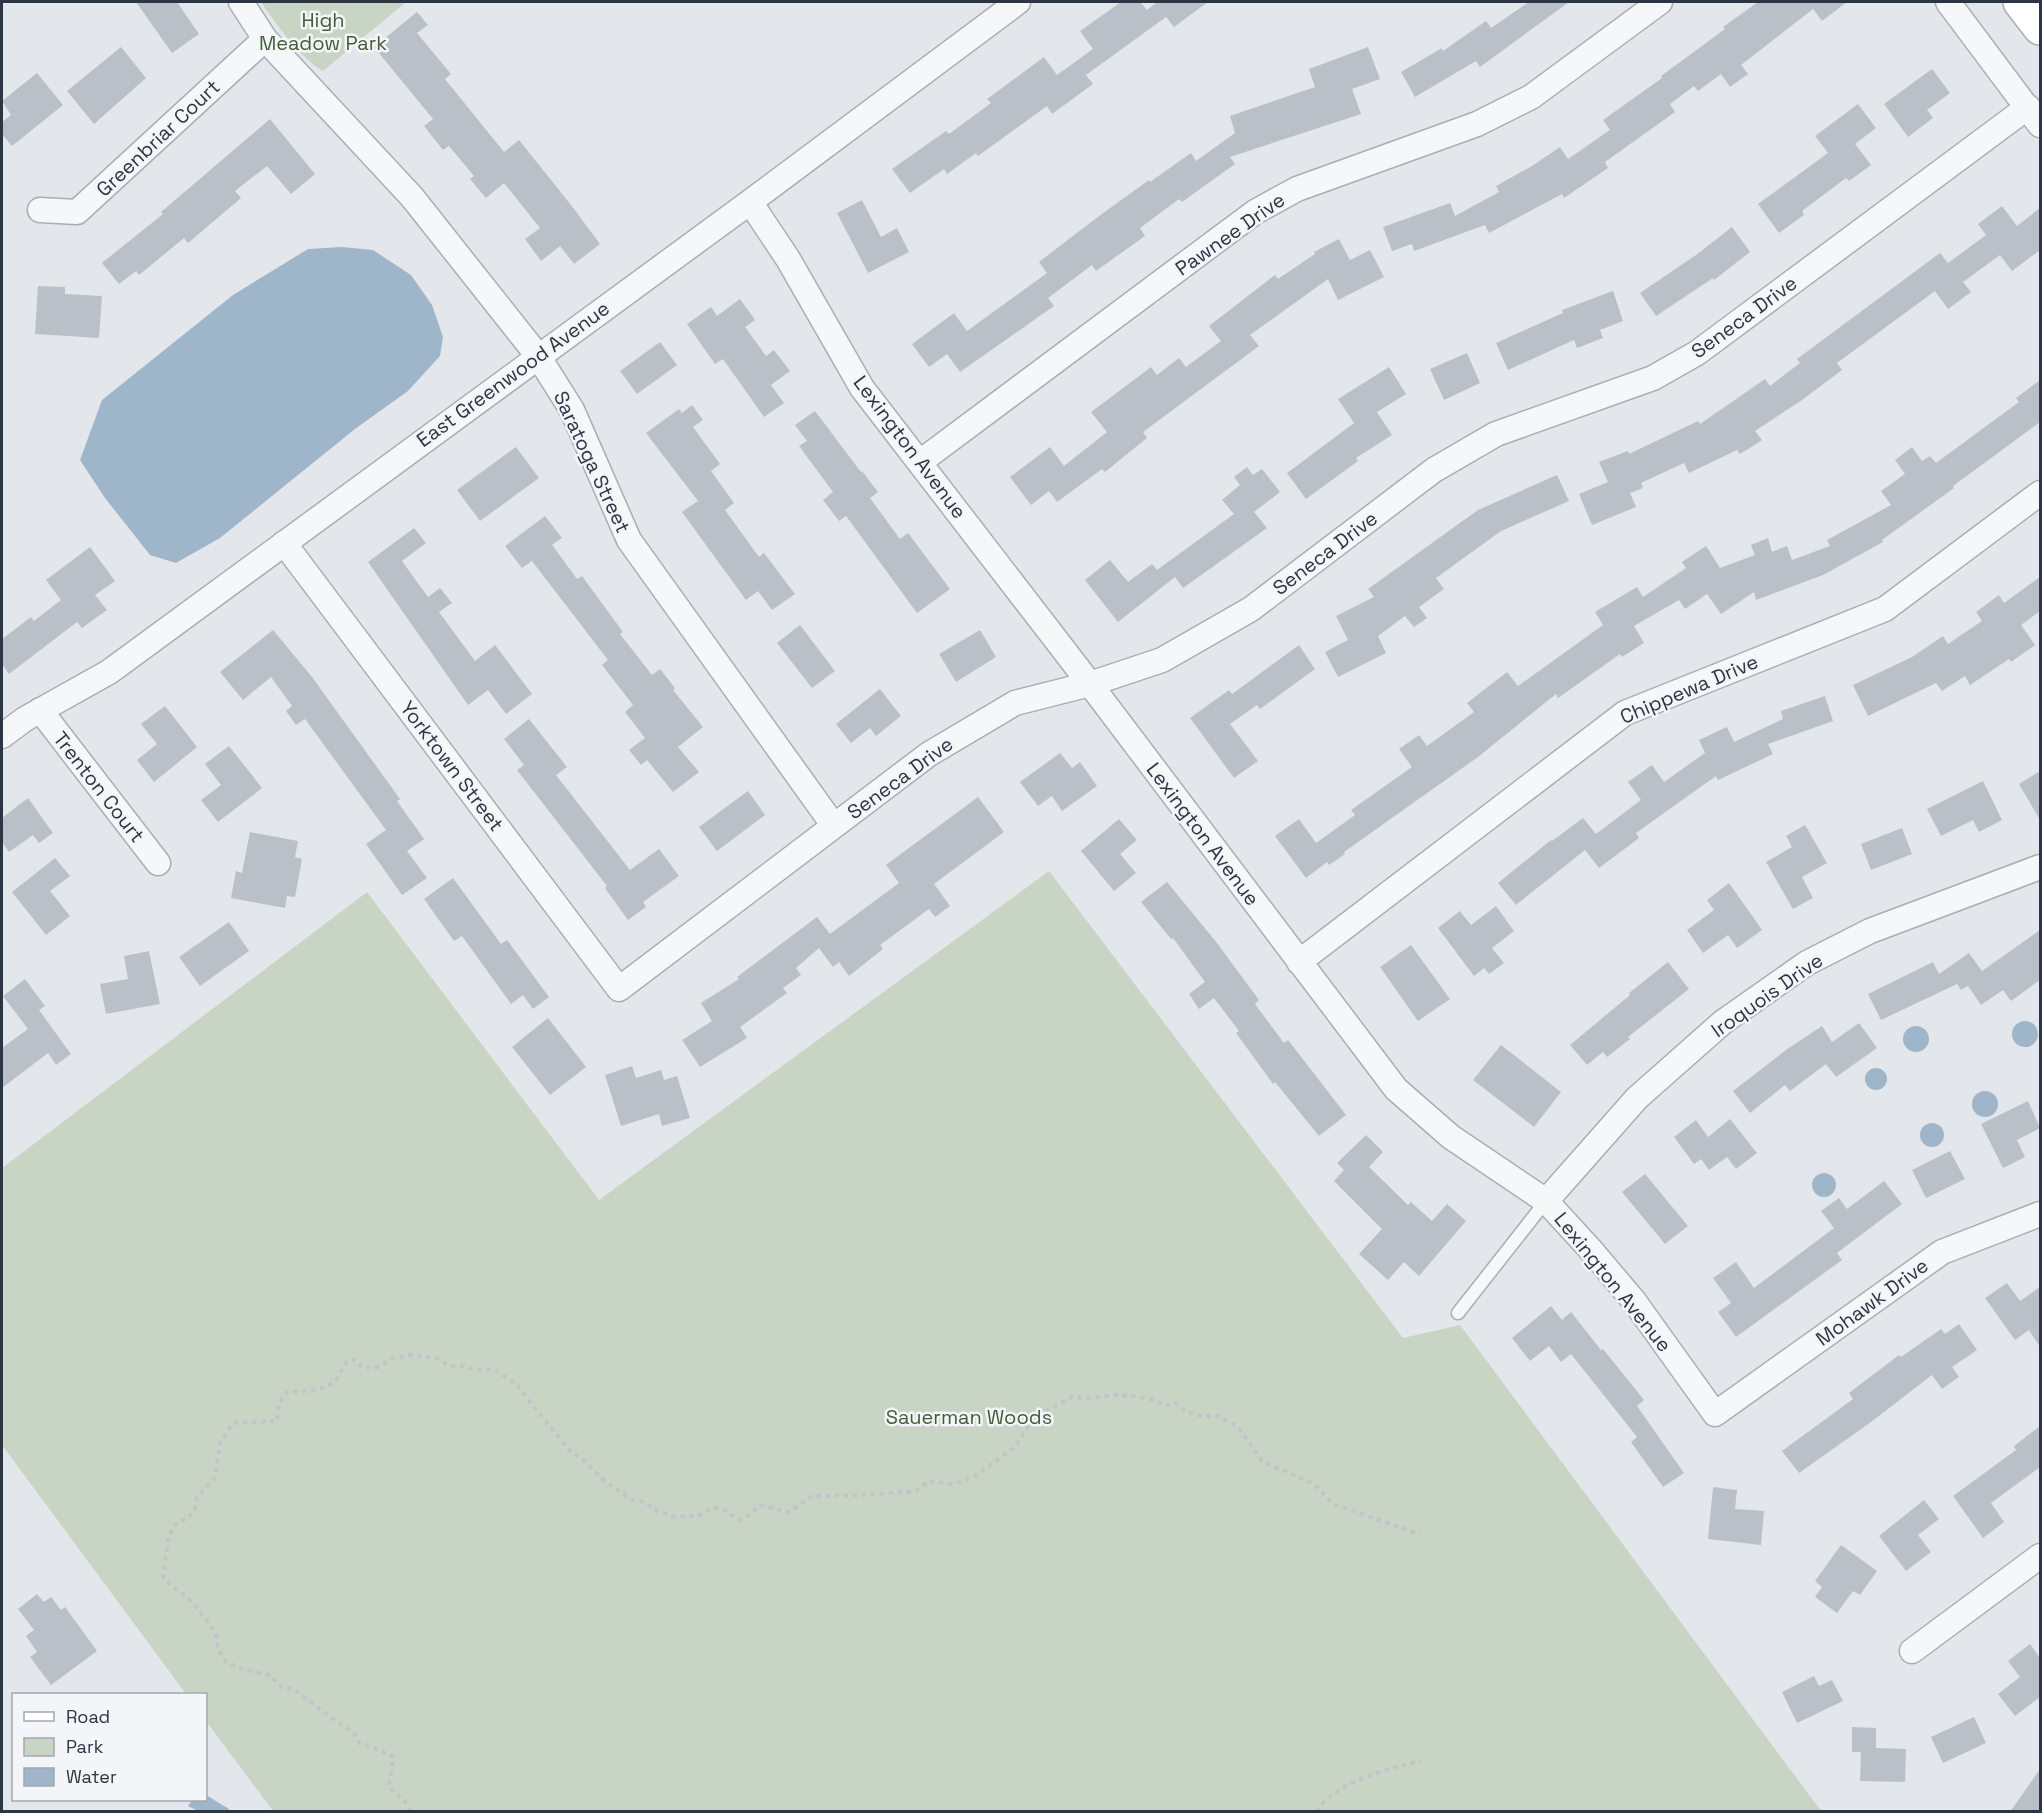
<svg xmlns="http://www.w3.org/2000/svg" width="2042" height="1813" viewBox="0 0 2042 1813" font-family="'Space Grotesk',sans-serif">
<rect width="100%" height="100%" fill="#e3e7eb"/>
<path fill="#c9d5c4" d="M261 2H406L323 71C300 58 276 24 261 2Z
M1049 871 1403 1338 1460 1325 1821 1811H273L206 1721V1694H186L2 1445V1168L367 892 599 1200Z"/>
<path fill="#9fb6ca" d="M342 247 373 250 411 275 432 305 443 337 440 356 408 391 355 429 220 538 176 563 150 555 105 498 80 460 102 400 233 295 308 249Z
M2012 1034a13 13 0 1 1 26 0a13 13 0 1 1-26 0Z
M1903 1039a13 13 0 1 1 26 0a13 13 0 1 1-26 0Z
M1865 1079a11 11 0 1 1 22 0a11 11 0 1 1-22 0Z
M1972 1104a13 13 0 1 1 26 0a13 13 0 1 1-26 0Z
M1920 1135a12 12 0 1 1 24 0a12 12 0 1 1-24 0Z
M1812 1185a12 12 0 1 1 24 0a12 12 0 1 1-24 0Z
M206 1795 229 1809 228 1811H198L188 1806 192 1800H206Z"/>
<path fill="#bac0c8" d="M136 2H177L199 34 172 53Z
M1121 2H1140L1147 10 1156 3 1155 2H1208L1174 27 1166 17 1086 75 1093 84 1052 114 1047 106 978 156 976 153 947 174 944 169 910 193 892 169 946 131 949 134 991 103 987 99 1044 57 1057 75 1093 49 1080 31Z
M1529 2H1569L1480 67 1476 61 1415 97 1401 72 1442 48 1443 51 1486 21 1491 28Z
M1758 2H1847L1822 21 1813 9 1741 65 1748 74 1730 87 1721 74 1698 91 1694 86 1670 104 1675 112 1605 162 1608 168 1564 198 1562 194 1489 233 1485 225 1414 251 1412 244 1392 251 1383 227 1450 203 1455 216 1499 192 1496 186 1532 166 1560 147 1568 159 1610 130 1603 120 1662 78 1661 76 1725 29 1723 27Z
M417 12 428 25 417 33 451 74 445 79 504 152 519 140 571 205 600 244 574 264 560 246 541 261 525 239 540 228 504 183 486 198 470 179 474 176 449 146 443 150 424 126 433 119 374 47Z
M121 47 146 78 94 124 67 91Z
M1368 47 1380 79 1352 89 1361 114 1230 157 1235 164 1182 202 1179 199 1140 228 1145 236 1096 271 1092 265 1048 298 1054 306 960 372 947 354 929 367 912 344 954 313 967 331 1047 273 1039 262 1099 216 1149 180 1150 182 1191 153 1196 161 1235 133 1230 116 1315 87 1309 69Z
M1932 69 1950 93 1927 110 1933 118 1908 137 1884 104Z
M37 73 63 105 12 146 2 134V122L11 115 2 101Z
M1858 104 1876 128 1855 144 1871 165 1849 181 1846 178 1802 211 1804 215 1779 233 1758 204 1828 153 1815 136Z
M270 119 315 174 291 194 267 166 235 191 241 198 188 243 184 238 139 275 136 271 119 284 102 263 163 214 161 212Z
M862 200 881 237 897 228 909 252 868 273 837 213Z
M2002 206 2017 226 2040 208V250L2012 271 2000 255 1963 282 1971 292 1948 309 1935 291 1837 363 1842 370 1802 400 1755 431 1762 440 1740 454 1737 450 1689 473 1684 463 1641 483 1643 488 1630 493 1636 507 1592 525 1579 494 1608 482 1599 462 1628 451 1629 454 1698 421 1700 424 1765 379 1770 386 1800 363 1797 359 1940 253 1948 263 1986 235 1978 224Z
M1732 227 1750 252 1714 280 1713 278 1656 316 1640 293 1696 255Z
M1339 239 1350 260 1370 250 1384 277 1338 300 1328 279 1250 335 1259 346 1143 432 1147 438 1105 472 1102 469 1057 502 1049 491 1031 505 1010 477 1050 447 1064 466 1107 432 1091 412 1151 367 1157 375 1179 358 1186 367 1221 341 1209 326 1275 275 1278 279 1315 254 1314 252Z
M38 286 65 287V294L102 296 99 338 35 334Z
M1613 291 1623 321 1600 330 1603 338 1577 348 1574 340 1508 370 1496 343 1563 313 1562 310Z
M740 299 755 320 745 327 766 356 774 350 790 371 771 385 784 403 764 417 723 359 715 364 687 324 711 307 717 316Z
M660 342 677 365 637 394 620 371Z
M1467 353 1480 383 1444 400 1430 369Z
M1389 367 1406 394 1377 412 1392 435 1356 458 1358 461 1306 499 1287 473 1354 423 1338 399Z
M2040 380V422L1953 486 1954 488 1882 540 1883 542 1823 575 1756 600 1754 592 1721 614 1707 594 1685 609 1679 600 1634 626 1644 643 1622 657 1620 654 1558 698 1556 694 1478 757 1344 852 1345 854 1329 865 1327 862 1306 878 1275 836 1299 819 1316 843 1355 815 1351 810 1412 767 1399 749 1419 735 1427 746 1474 712 1467 703 1507 672 1518 686 1603 625 1595 612 1637 587 1643 597 1686 568 1682 562 1706 546 1720 568 1755 555 1751 545 1768 538 1772 552 1787 546 1792 560 1830 546 1827 540 1891 505 1881 491 1905 474 1895 460 1912 447 1922 461 1930 456 1936 463 2019 402 2016 398Z
M692 405 703 420 693 427 720 464 711 471 734 503 725 510 759 557 764 553 795 594 772 610 758 591 746 600 682 512 698 501 646 433 679 409 682 413Z
M815 411 861 472 862 471 878 492 870 498 900 539 908 533 950 589 917 613 846 516 839 521 823 500 833 492 799 446 807 441 795 425Z
M516 447 539 478 480 521 457 490Z
M1247 467 1253 475 1262 469 1280 492 1254 512 1267 528 1183 588 1175 577 1118 622 1085 580 1110 560 1128 582 1152 564 1157 570 1234 514 1222 500 1240 485 1234 477Z
M1557 475 1569 501 1501 531 1436 578 1444 589 1419 607 1427 618 1414 627 1405 616 1378 636 1386 653 1338 677 1325 652 1348 640 1336 616 1374 597 1368 589 1478 510Z
M545 516 562 538 552 545 577 579 582 576 623 632 620 634 652 675 660 669 675 688 673 690 703 727 678 747 699 772 673 792 647 760 641 765 629 750 645 738 625 712 633 705 602 665 608 660 532 561 522 568 505 546Z
M414 528 426 543 402 561 428 597 440 588 452 603 439 612 475 661 495 645 532 694 506 714 488 690 468 705 368 562Z
M90 547 115 581 95 595 107 610 82 628 77 622 9 674 2 664V639L31 617 34 621 61 600 46 580Z
M2040 577V611L2021 625 2035 645 2011 662 2009 659 1970 685 1965 676 1942 691 1936 683 1868 716 1853 685 1912 657 1943 636 1948 644 1982 621 1976 612 1999 595 2004 603Z
M800 625 835 671 812 688 777 643Z
M273 630 312 677 400 799 397 801 424 839 407 851 427 878 402 895 366 844 386 830 305 719 296 725 286 711 292 706 271 677 243 700 220 672Z
M980 630 996 657 956 682 939 654Z
M1299 645 1315 669 1260 709 1257 705 1230 724 1258 761 1234 778 1190 718 1229 690 1232 694Z
M880 689 901 716 876 736 870 728 851 743 836 724Z
M1825 696 1833 721 1768 744 1773 754 1718 780 1716 776 1636 833 1639 838 1599 868 1585 850 1516 905 1498 883 1551 840 1552 841 1583 818 1596 834 1641 800 1628 782 1652 765 1664 782 1705 753 1699 740 1727 727 1734 742 1783 719 1781 711Z
M165 706 197 747 154 782 137 760 157 744 141 724Z
M529 719 567 767 556 775 630 870 659 849 679 876 643 902 646 907 628 920 605 888 607 886 517 770 524 765 504 739Z
M229 746 262 788 218 822 201 800 221 785 205 764Z
M1060 753 1072 768 1080 762 1097 786 1062 811 1052 796 1038 806 1020 782Z
M2040 771V820L2019 784Z
M1983 781 2002 820 1979 832 1973 820 1941 836 1927 809Z
M748 791 765 815 717 851 699 827Z
M978 797 1004 832 934 884 950 906 935 917 929 909 880 945 883 949 849 976 839 962 833 967 819 948 796 968 801 975 783 988 787 993 740 1027 747 1038 700 1067 682 1040 712 1021 701 1003 739 979 737 977 817 917 830 934 899 883 886 865Z
M28 798 53 833 39 843 33 835 9 852 2 842V818Z
M1119 819 1137 840 1120 854 1136 873 1114 891 1081 851Z
M1805 825 1827 863 1802 877 1813 898 1793 909 1766 862 1792 847 1786 836Z
M1902 828 1912 854 1871 870 1861 844Z
M250 832 298 841 295 857 302 859 295 897 287 896 285 908 231 898 236 871 242 873Z
M55 858 70 876 50 891 70 916 46 935 12 892Z
M453 878 501 944 507 940 549 997 533 1009 523 995 511 1004 462 936 454 941 424 899Z
M1167 882 1217 943 1259 1000 1255 1004 1284 1043 1288 1040 1346 1115 1319 1136 1275 1082 1273 1084 1236 1033 1239 1031 1214 998 1199 1009 1189 994 1205 982 1173 938 1171 939 1141 902Z
M1729 883 1762 930 1737 948 1728 935 1703 953 1687 930 1714 910 1707 900Z
M1496 906 1514 931 1492 948 1504 963 1489 974 1484 968 1474 976 1438 928 1460 911 1471 925Z
M229 922 249 951 200 986 179 957Z
M2040 930V980L2011 1001 2003 990 1981 1005 1968 986 1961 990 1957 984 1881 1020 1868 994 1933 962 1939 974 1969 953 1982 971Z
M1411 945 1450 999 1418 1021 1380 967Z
M149 951 160 1004 106 1014 100 984 128 979 124 956Z
M1668 962 1689 989 1628 1037 1630 1039 1607 1057 1603 1052 1587 1065 1570 1045 1630 995 1629 993Z
M25 979 45 1006 39 1010 71 1054 56 1065 48 1053 2 1088V1048L28 1029 3 996Z
M548 1018 586 1067 550 1095 512 1047Z
M1859 1023 1877 1048 1836 1077 1826 1064 1790 1091 1785 1085 1750 1113 1733 1091 1786 1050 1822 1026 1832 1042Z
M1501 1045 1561 1092 1534 1127 1473 1080Z
M632 1066 636 1078 661 1070 664 1080 677 1076 690 1118 662 1126 659 1114 621 1126 605 1075Z
M2028 1101 2040 1128 2017 1140 2025 1157 2003 1168 1981 1124Z
M1730 1119 1757 1153 1736 1169 1727 1157 1709 1170 1701 1159 1694 1164 1674 1137 1696 1120 1708 1137Z
M1366 1135 1383 1152 1369 1167 1408 1205 1411 1202 1432 1221 1447 1204 1466 1221 1419 1276 1404 1262 1388 1280 1359 1254 1382 1229 1334 1181 1344 1170 1337 1163Z
M1950 1151 1965 1179 1926 1198 1912 1170Z
M1645 1174 1688 1226 1665 1244 1622 1192Z
M1884 1181 1902 1204 1837 1253 1842 1260 1736 1337 1718 1312 1731 1303 1713 1278 1736 1262 1754 1288 1834 1228 1821 1211 1839 1198 1847 1209Z
M2007 1283 2020 1301 2040 1287V1347L2029 1330 2015 1340 1985 1298Z
M1551 1306 1562 1320 1571 1312 1601 1350 1603 1349 1644 1400 1637 1406 1684 1473 1663 1487 1631 1442 1637 1437 1571 1354 1561 1362 1549 1346 1530 1361 1512 1338Z
M1959 1324 1977 1350 1952 1367 1959 1377 1942 1389 1932 1375 1871 1422 1799 1473 1782 1451 1853 1399 1849 1393 1899 1355 1901 1357 1941 1329 1945 1334Z
M2040 1426V1467L1991 1503 2004 1522 1983 1538 1953 1496 2016 1450 2014 1446Z
M1713 1487 1737 1490 1735 1509 1764 1511 1761 1545 1708 1539Z
M1924 1500 1939 1519 1918 1535 1931 1552 1906 1571 1879 1536Z
M1841 1545 1877 1571 1860 1595 1853 1591 1837 1613 1815 1597 1822 1587 1815 1581Z
M37 1594 44 1602 51 1597 61 1610 65 1607 97 1651 51 1685 30 1657 37 1652 26 1636 34 1630 18 1609Z
M2030 1644 2040 1658V1697L2015 1716 1998 1694 2020 1677 2008 1661Z
M1814 1676 1819 1686 1832 1680 1843 1701 1797 1723 1782 1692Z
M1974 1717 1986 1743 1943 1763 1931 1737Z
M1852 1727 1876 1728V1748L1906 1749 1905 1782 1860 1781 1861 1752H1852Z
M2040 1769V1812H2010Z"/>
<g fill="none" stroke-linecap="round" stroke-linejoin="round">
<g stroke="#a8aeb5" stroke-width="15">
<path id="service" d="M1458 1313 1546 1201"/>
</g>
<g stroke="#a8aeb5" stroke-width="27">
<path id="minor" d="M241 2 265 39 412 197 538 356 572 410 629 540 834 826
M1948 2 2040 125
M750 202 788 259 862 388 1090 684 1396 1089 1451 1137 1546 1201 1590 1249 1634 1301 1715 1414 1942 1252 2040 1214
M40 210 77 212 265 39
M920 462 1255 212 1297 189 1477 124 1531 97 1660 2
M284 543 619 989 929 754 1015 703 1090 684 1162 660 1251 609 1434 470 1496 434 1653 378 1697 353 2028 107
M40 710 158 863
M2 736 25 719 109 672 750 202 1018 2
M1299 962 1625 713 1885 609 2040 493
M1546 1201 1637 1098 1723 1022 1807 963 1870 931 2040 867
M1912 1651 2040 1556"/>
</g>
<g stroke="#a8aeb5" stroke-width="36">
<path id="secondary" d="M2020 2 2040 28"/>
</g>
<path stroke="#c1c5ca" stroke-width="4" stroke-dasharray="4.5 4.5" stroke-linecap="butt" d="M411 1812 406 1803 389 1787 393 1757 375 1748 360 1744 353 1732 330 1717 294 1689 283 1688 269 1675 242 1669 226 1662 218 1649 216 1634 205 1618 189 1599 170 1585 163 1576 169 1535 178 1522 188 1518 195 1509 197 1497 215 1477 220 1443 233 1423 277 1421 279 1403 287 1392C302 1391 323 1392 335 1381 344 1372 339 1364 353 1359L363 1368 378 1367 393 1358 411 1355 436 1358 450 1366H462L476 1370 494 1369 516 1384 569 1450 587 1463 602 1479 632 1500 645 1502 655 1510 675 1517 698 1516 712 1508 723 1509 739 1520 752 1513 760 1505 789 1512 812 1496 864 1495 916 1491 929 1481 954 1484 975 1476 1015 1447 1033 1418 1072 1397 1091 1398 1116 1395 1135 1396 1154 1400 1165 1406 1175 1403 1186 1412 1202 1416H1219L1238 1427 1262 1461 1314 1484 1333 1504 1420 1534
M1317 1812C1330 1784 1392 1767 1421 1761"/>
<use href="#service" stroke="#f6f7f9" stroke-width="12"/>
<use href="#minor" stroke="#f6f7f9" stroke-width="24"/>
<use href="#secondary" stroke="#fff" stroke-width="33"/>
</g>
<g text-anchor="middle" dominant-baseline="central" stroke-width="5" stroke-linejoin="round" paint-order="stroke">
<g font-size="20" fill="#425e39" stroke="#f3f5f8">
<text x="323" y="20">High<tspan x="323" dy="23">Meadow Park</tspan></text>
<text x="969" y="1417">Sauerman Woods</text>
</g>
<g font-size="20" fill="#2b3543" stroke="#f3f5f8">
<text transform="translate(158 138) rotate(-43)">Greenbriar Court</text>
<text transform="translate(1230 234) rotate(-35)">Pawnee Drive</text>
<text transform="translate(1744 317) rotate(-36)">Seneca Drive</text>
<text transform="translate(513 374) rotate(-36)">East Greenwood Avenue</text>
<text transform="translate(910 447) rotate(53)">Lexington Avenue</text>
<text transform="translate(592 462) rotate(65)">Saratoga Street</text>
<text transform="translate(1325 553) rotate(-37)">Seneca Drive</text>
<text transform="translate(1689 689) rotate(-23)">Chippewa Drive</text>
<text transform="translate(452 766) rotate(53)">Yorktown Street</text>
<text transform="translate(900 778) rotate(-36)">Seneca Drive</text>
<text transform="translate(99 787) rotate(52)">Trenton Court</text>
<text transform="translate(1203 834) rotate(53)">Lexington Avenue</text>
<text transform="translate(1767 995) rotate(-35)">Iroquois Drive</text>
<text transform="translate(1613 1282) rotate(51)">Lexington Avenue</text>
<text transform="translate(1872 1302) rotate(-36)">Mohawk Drive</text>
</g>
</g>
<rect width="2042" height="1813" fill="none" stroke="#2b3543" stroke-width="6"/>
<rect x="12" y="1693" width="195" height="108" fill="#f3f5f8" stroke="#a3a8b0" stroke-width="1.5"/>
<rect x="24" y="1712" width="30" height="9" fill="#ffffff" stroke="#a3a8b0" stroke-width="1.5"/>
<text x="66" y="1723" font-size="18" fill="#2b3543">Road</text>
<rect x="24" y="1738" width="30" height="18" fill="#c9d5c4" stroke="#a3a8b0" stroke-width="1.5"/>
<text x="66" y="1753" font-size="18" fill="#2b3543">Park</text>
<rect x="24" y="1768" width="30" height="18" fill="#9fb6ca" stroke="#a3a8b0" stroke-width="1.5"/>
<text x="66" y="1783" font-size="18" fill="#2b3543">Water</text>
</svg>
